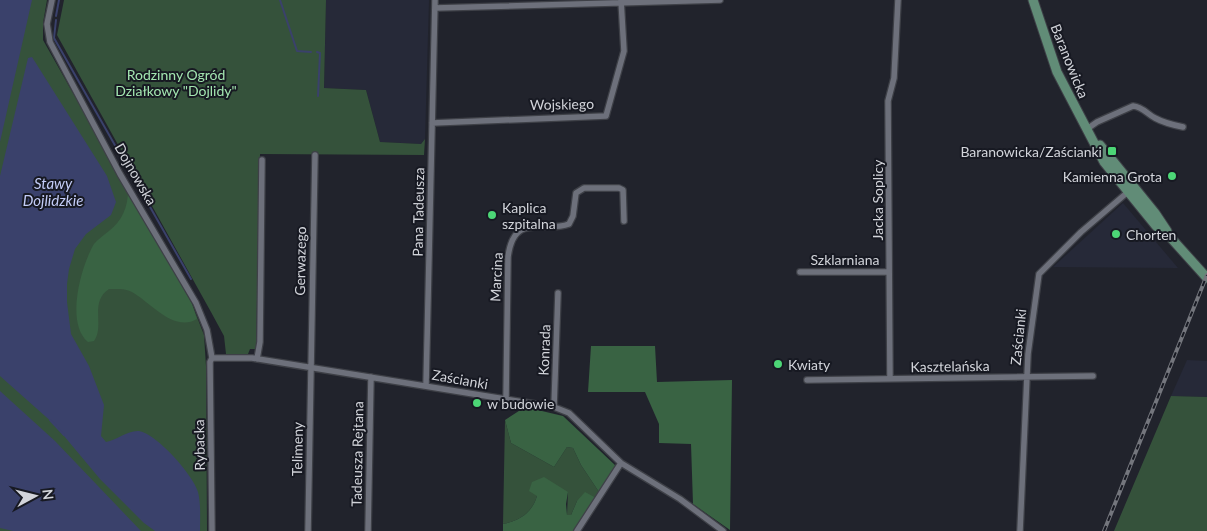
<svg xmlns="http://www.w3.org/2000/svg" width="1207" height="531" viewBox="0 0 1207 531" font-family="Lato,sans-serif">
<rect width="100%" height="100%" fill="#21232c"/>
<path fill="#262938" d="M326 0H429L425 139 421 144 380 142 366 90 324 88Z
M1123 203 1178 268 1053 267Z
M1187 360 1207 361V397L1171 396Z"/>
<path fill="#35523b" d="M0 0H47L43 23V40L192 304 204 335 206 366 207 531H0Z
M64 0H326L324 88 366 90 380 142 421 144 425 139 424 155 260 154 256 349H250L248 354H226L224 336 211 312 57 35Z
M1171 396 1207 397V531H1114Z
M505 420 511 443 554 467 567 447 573 448 581 465 599 492 596 498 577 501 571 515H567L568 492 537 496C532 513 519 521 503 524Z"/>
<path fill="#396343" d="M128 191 192 304 197 319C174 333 150 302 132 292 125 288 116 289 109 289 89 302 105 326 94 341L88 342C65 323 81 266 94 244 98 239 104 235 109 231 122 221 128 207 128 191Z
M591 346H655L657 382 732 380 730 530 693 504 691 444 659 443V424L645 392H588Z
M525 407 563 416 616 466 599 492 581 465 573 448 567 447 554 467 511 443 505 420Z
M544 477 568 492 566 504 567 515H571L577 501 585 492 596 498 573 531H503V524C519 521 532 513 537 496L529 491 532 482Z"/>
<path fill="#3a416b" d="M0 0H32L0 142Z
M32 57 107 176 116 202 111 215 86 234 75 249 69 269 67 284V302L71 334 89 366 104 405 101 436 106 442C117 440 128 430 139 431 157 434 193 475 198 492 201 504 200 518 200 531H155L144 523 100 479 54 424 0 376V176L28 58Z
M0 391 55 441 141 531H13L0 528Z"/>
<g fill="none" stroke-linecap="round" stroke-linejoin="round">
<path stroke="#3a416b" stroke-width="2" d="M280 0 297 51 311 52
M56 16 59 0
M56 20 54 38 191 279
M317 52 320 53 318 96
M50 420 64 435"/>
<g stroke="#3e4047" stroke-width="8">
<path id="street" d="M52 0 47 24 50 42 120 174 196 303 207 330 212 358
M435 8 720 0
M432 123 606 116 624 51 621 0
M1087 129 1097 122 1133 106C1143 107 1147 114 1155 118 1164 123 1173 125 1183 127
M800 272H889
M212 358H252L554 407 569 413 621 463 680 499 723 531
M212 358 210 362 212 531
M257 359 260 342 262 160
M890 379 888 101 894 78 898 0
M807 380 1093 376
M426 386 435 0
M506 400 508 257C514 211 543 234 569 224L573 216 576 193 584 188H619L623 190 624 221
M554 407 558 293
M308 531 315 155
M368 531 371 377
M577 531 621 463
M1020 531 1028 354 1039 274 1081 232 1129 191"/>
</g>
<g stroke="#3e4047" stroke-width="11">
<path id="secondary" d="M1033 0 1057 72 1104 162 1156 226 1171 238 1207 278
M1100 145 1155 213 1167 231"/>
</g>
<use href="#street" stroke="#6d707b" stroke-width="5.5"/>
<use href="#secondary" stroke="#618c77" stroke-width="9"/>
<g stroke="#74767d" stroke-width="4">
<path id="rail" d="M1104 531 1207 275"/>
</g>
<use href="#rail" stroke="#171922" stroke-width="2" stroke-dasharray="5.5" stroke-linecap="butt"/>
</g>
<g fill="#4cd676" stroke="#171922" stroke-width="2">
<rect x="1107" y="146" width="10" height="10" rx="2.5"/>
<circle cx="1172" cy="176" r="5"/>
<circle cx="492" cy="215" r="5"/>
<circle cx="1116" cy="234" r="5"/>
<circle cx="778" cy="364" r="5"/>
<circle cx="477" cy="403" r="5"/>
</g>
<g text-anchor="middle" dominant-baseline="central" stroke-width="4" stroke-linejoin="round" paint-order="stroke">
<g font-size="14" fill="#d2d4da" stroke="#171922">
<text transform="translate(1070 61) rotate(68)">Baranowicka</text>
<text transform="translate(562 104) rotate(-1)">Wojskiego</text>
<text transform="translate(136 174) rotate(60)">Dojnowska</text>
<text transform="translate(877 200) rotate(-90)">Jacka Soplicy</text>
<text transform="translate(418 212) rotate(-89)">Pana Tadeusza</text>
<text x="845" y="259">Szklarniana</text>
<text transform="translate(300 261) rotate(-89)">Gerwazego</text>
<text transform="translate(496 277) rotate(-87)">Marcina</text>
<text transform="translate(1018 337) rotate(-84)">Zaścianki</text>
<text transform="translate(544 350) rotate(-88)">Konrada</text>
<text transform="translate(950 366) rotate(-1)">Kasztelańska</text>
<text transform="translate(460 379) rotate(10)">Zaścianki</text>
<text transform="translate(199 445) rotate(-91)">Rybacka</text>
<text transform="translate(297 449) rotate(-89)">Telimeny</text>
<text transform="translate(357 454) rotate(-89)">Tadeusza Rejtana</text>
</g>
<g font-size="14" fill="#a3e6b0" stroke="#171922">
<text x="176" y="74">Rodzinny Ogród<tspan x="176" dy="16">Działkowy "Dojlidy"</tspan></text>
</g>
<g font-size="14" fill="#d2d4da" stroke="#171922" text-anchor="start">
<text x="1102" y="151" text-anchor="end">Baranowicka/Zaścianki</text>
<text x="1162" y="176" text-anchor="end">Kamienna Grota</text>
<text x="502" y="207">Kaplica<tspan x="502" dy="16">szpitalna</tspan></text>
<text x="1126" y="234">Chorten</text>
<text x="788" y="364">Kwiaty</text>
<text x="487" y="403">w budowie</text>
</g>
<g font-size="15" font-style="italic" fill="#c3ccf7" stroke="#171922">
<text x="53" y="183">Stawy<tspan x="53" dy="17">Dojlidzkie</tspan></text>
</g>
</g>
<g transform="translate(35 496) rotate(83)" stroke="#171922" stroke-width="4" paint-order="stroke">
<path d="M0-4L9 19L0 12L-9 19Z" fill="#d2d4da"/>
<text y="-8" font-size="14" font-weight="bold" text-anchor="middle" fill="#d2d4da">N</text>
</g>
</svg>
